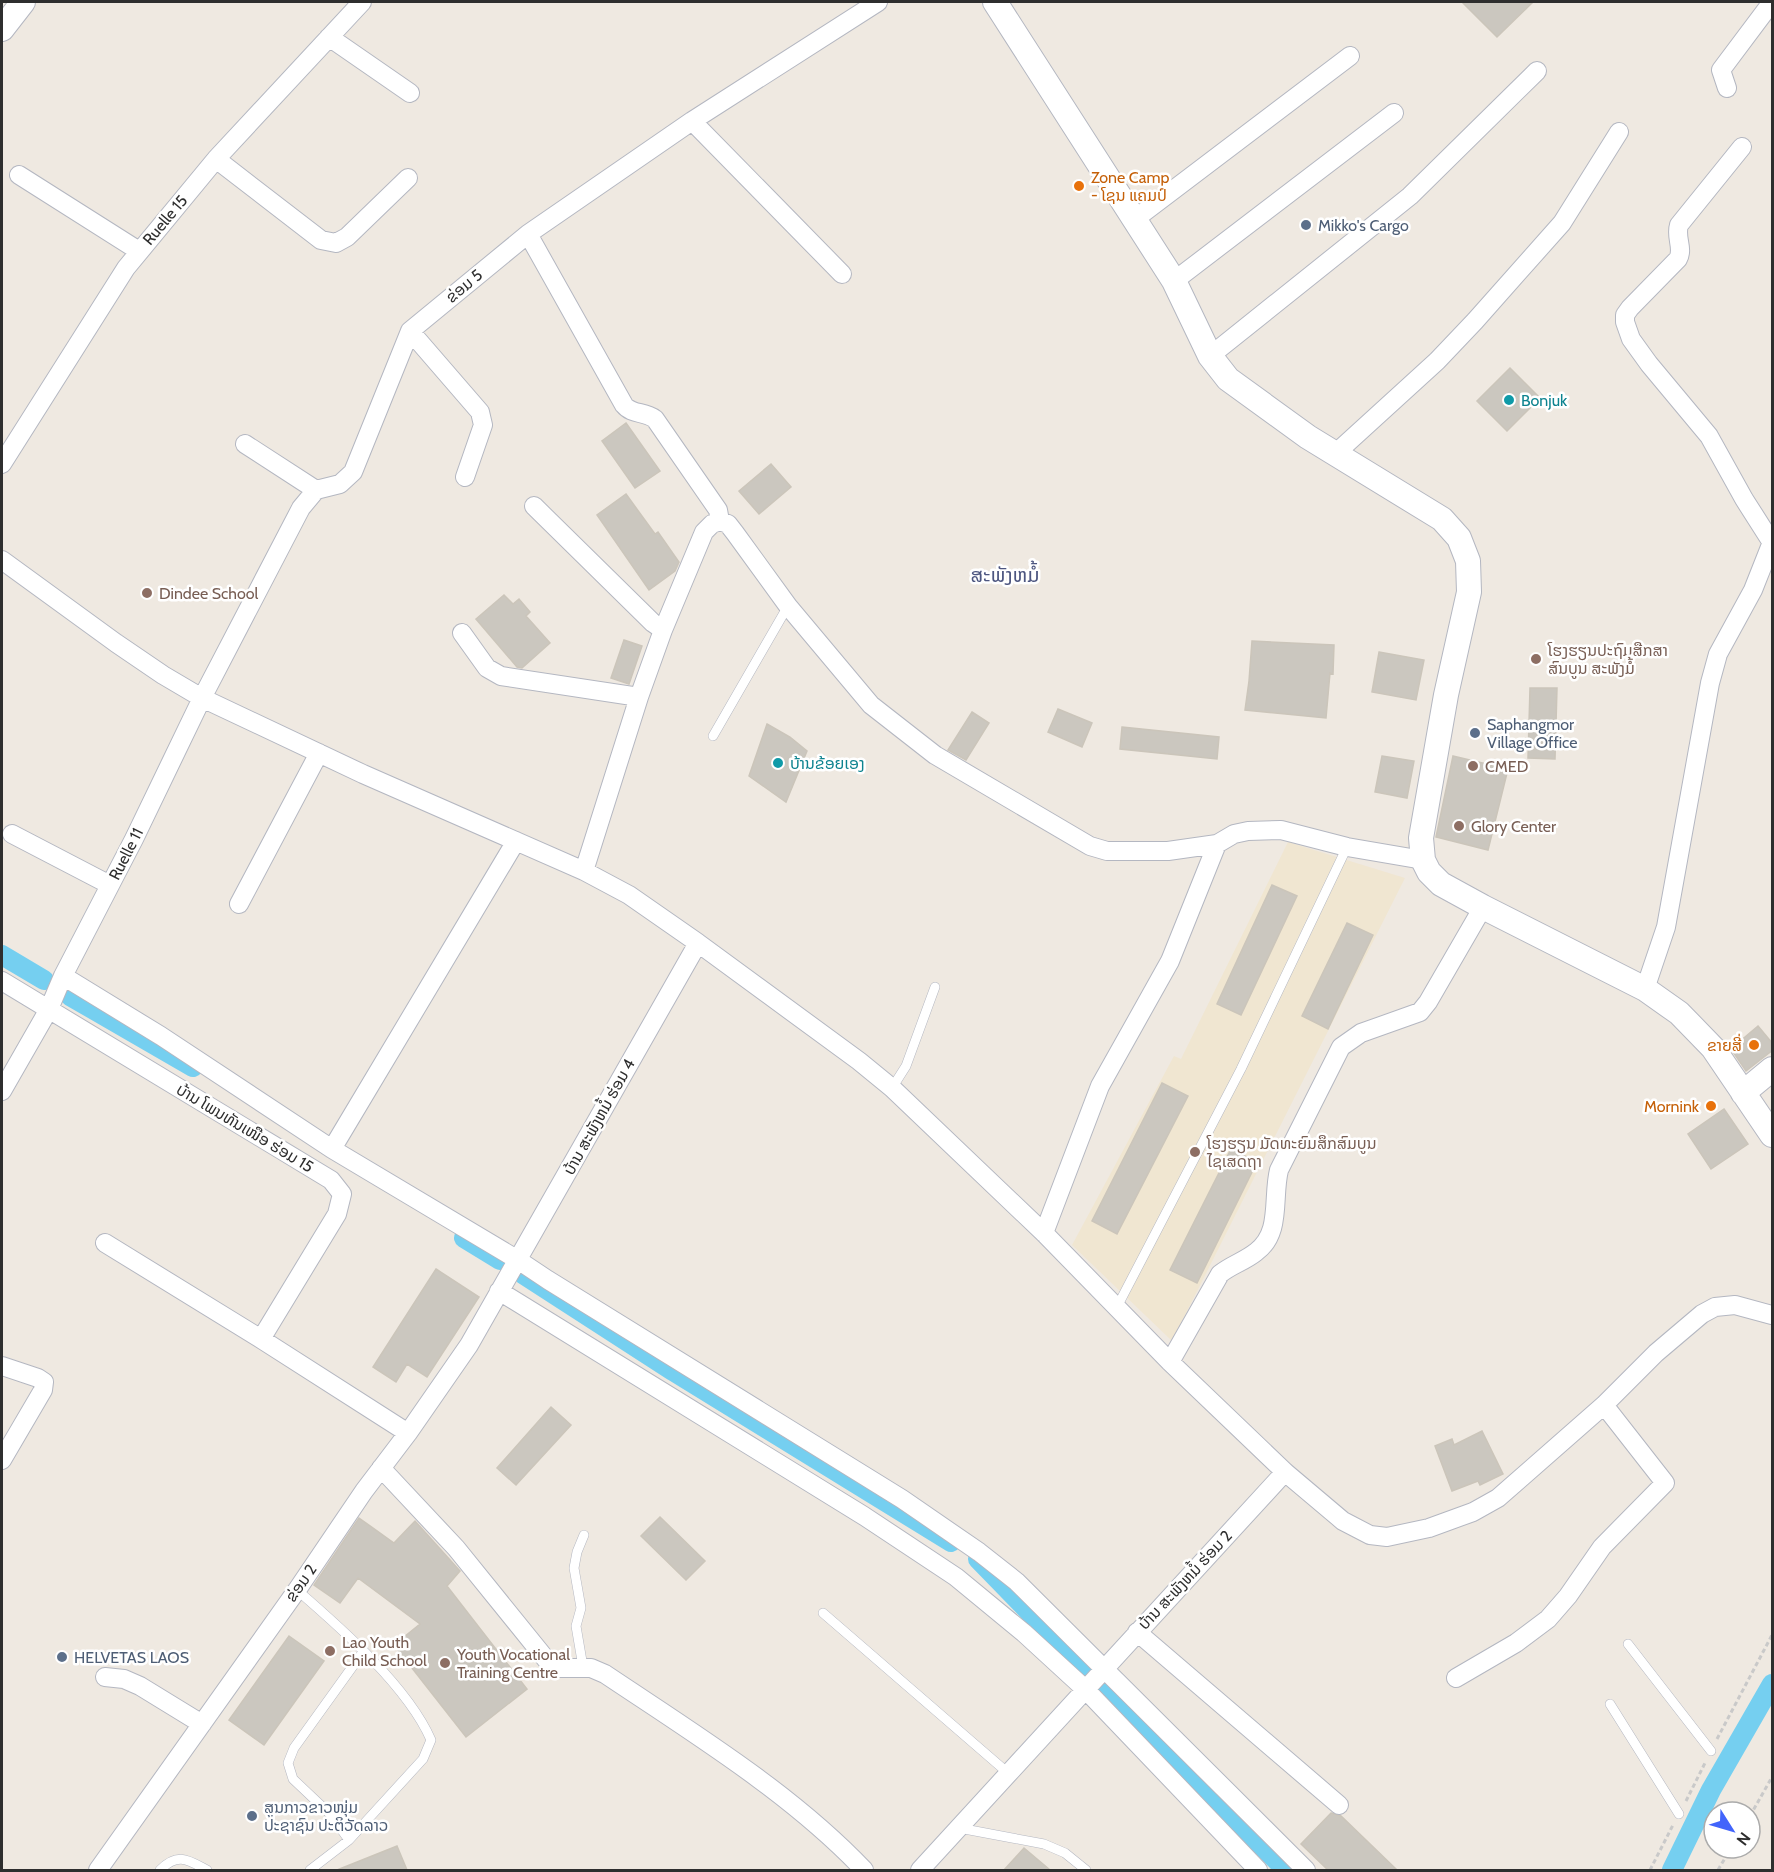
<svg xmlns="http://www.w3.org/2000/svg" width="1774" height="1872" viewBox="0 0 1774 1872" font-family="Cabin,'Noto Sans Lao',sans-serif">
<rect width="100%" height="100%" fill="#efe9e1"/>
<path fill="#f0e6d1" d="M1288 842 1405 878 1172 1341 1072 1245 1174 1056 1181 1059Z"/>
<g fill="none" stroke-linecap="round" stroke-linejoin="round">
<path stroke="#75cff0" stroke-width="20" d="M2 955 44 980
M70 996 193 1067
M464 1238 500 1260
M523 1274 673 1371 951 1542
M978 1559 1085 1669
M1104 1687 1286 1870
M1672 1870 1711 1790 1772 1684"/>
</g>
<path fill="#cbc7bf" stroke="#cbc5ba" stroke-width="1.5" d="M1462 2H1533L1497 37Z
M1510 368 1540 398 1507 431 1477 401Z
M626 423 660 471 635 488 602 441Z
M771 464 791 487 759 514 739 491Z
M626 494 655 534 658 532 679 562 675 571 649 590 597 515Z
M504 595 513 604 519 599 530 612 526 616 550 643 522 668 517 667 476 619Z
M624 640 642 646 629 684 611 678Z
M1252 641 1334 645 1333 674 1330 673 1326 718 1245 710 1249 681Z
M1379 652 1424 660 1416 700 1372 692Z
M1530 688H1557L1555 759 1528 758Z
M1058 709 1092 723 1082 747 1048 732Z
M972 712 989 723 966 760 948 750Z
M767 724 790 737 807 751 786 802 749 776Z
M1122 727 1219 737 1217 759 1120 749Z
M1382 756 1414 761 1407 798 1375 792Z
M1453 756 1508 769 1488 850 1436 837Z
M1272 885 1297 896 1241 1015 1217 1004Z
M1347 923 1373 935 1328 1029 1302 1016Z
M1758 1026 1773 1044V1050L1746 1071 1731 1049Z
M1162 1083 1188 1096 1117 1234 1092 1221Z
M1724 1109 1748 1144 1711 1169 1688 1134Z
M1231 1149 1257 1162 1197 1283 1170 1270Z
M436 1269 479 1297 427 1377 407 1364 396 1382 373 1367Z
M551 1407 571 1425 516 1485 497 1468Z
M1482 1431 1503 1474 1480 1485 1478 1481 1452 1491 1435 1446 1452 1439 1454 1445Z
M660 1517 705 1561 686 1580 641 1536Z
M359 1518 394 1543 415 1521 460 1571 447 1586 527 1689 466 1737 394 1645 420 1624 358 1578 340 1603 314 1585Z
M289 1636 324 1661 264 1745 229 1720Z
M1331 1813 1341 1816 1397 1870H1328L1301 1844Z
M397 1846 407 1870H337Z
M1024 1848 1050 1870H1004Z"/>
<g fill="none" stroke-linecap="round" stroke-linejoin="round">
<g stroke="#b4b7c1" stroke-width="10">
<path id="lane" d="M713 736 788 606
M892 1088 906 1066 935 987
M1117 1307 1241 1069 1347 847
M297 1590C341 1628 408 1687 431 1740L423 1759 349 1840
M823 1613 1008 1773
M1628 1644 1711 1751
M583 1667 576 1626 581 1608 574 1568 577 1552 584 1535
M1610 1704 1679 1814
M959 1828 1044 1844 1065 1853 1086 1870
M160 1870C178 1852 188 1860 207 1870
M310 1870 349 1840 331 1815 293 1779 288 1763 294 1748 363 1652"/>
</g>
<g stroke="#b4b7c1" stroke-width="20">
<path id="street" d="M329 37 410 93
M1727 88 1721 70 1772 2
M692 121 842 274
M1742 147 1679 225C1675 238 1684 248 1678 259L1630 308 1625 315V322L1631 339 1649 364 1709 436 1744 499 1772 543
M216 159 321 240 336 243 347 237 408 178
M19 175 139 251
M1135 219 1350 56
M528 234 624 405C632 415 644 411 655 419L718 510 720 521
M1174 281 1394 113
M410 331 480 412 483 425 465 477
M1210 356 1410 196 1537 71
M245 444 316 490
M1335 454 1437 361 1475 321 1562 223 1619 132
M2 464 126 268 216 159 362 2
M534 506 653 623 663 630
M2 560 116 643 163 675 202 698 363 774 584 871 629 895 698 943 859 1061 892 1088 1044 1233 1170 1362 1285 1472 1343 1521 1370 1535 1387 1537 1429 1528 1473 1512 1498 1498 1604 1405 1656 1353 1702 1314 1715 1307 1735 1305 1772 1315
M462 633 487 668 501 676 639 697
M12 834 110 885
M584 871 639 697 663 630 704 532 712 524 720 521 728 524 735 533 788 606 871 705 935 755 1090 846 1107 851H1168L1217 844 1234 834 1248 831 1281 830 1347 847 1423 860
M239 904 319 753
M63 976 161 1036 332 1149 518 1260 548 1280 902 1499 979 1552 1017 1582 1306 1870
M2 981 331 1180 342 1194 337 1214 261 1339
M1645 989 1666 927 1710 683 1718 654 1753 590 1772 542
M2 1091 49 1009 63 976 134 839 202 698 301 508 316 490 340 484 353 472 410 331 528 234 692 121 878 2
M332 1149 516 841
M1044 1233 1100 1086 1170 961 1217 844
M105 1243 261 1339 408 1433
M499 1291 864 1516 956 1577 1024 1633 1085 1689 1258 1870
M1170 1362 1220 1274C1231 1265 1245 1261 1256 1252 1282 1233 1272 1198 1279 1170L1341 1047 1361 1033 1420 1012 1428 1002 1483 907
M2 1366 38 1378 44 1382 43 1390 2 1460
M381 1468 456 1548 549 1663 556 1668H591L605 1674C693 1733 791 1793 864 1870
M1137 1632 1339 1805
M105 1677 124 1679 140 1686 202 1724
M1456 1678 1516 1643 1548 1619 1568 1596 1602 1547 1665 1483 1604 1405
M98 1870 297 1590 364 1491 408 1433 469 1345 698 943
M920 1870 1285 1472"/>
</g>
<g stroke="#b4b7c1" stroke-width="26">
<path id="secondary" d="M995 2 1174 281 1210 356 1228 379 1308 437 1442 519 1459 538 1468 561 1469 592 1446 695 1421 838 1423 860 1429 872 1441 884 1483 907 1645 989 1679 1013 1713 1048 1772 1135
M2 29 23 2
M1743 1093 1772 1069"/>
</g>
<path stroke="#c9c9c9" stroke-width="3" stroke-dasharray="4.5 3" stroke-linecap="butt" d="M1717 1739 1772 1635
M1686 1801 1706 1761
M1750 1816 1772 1777
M1650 1870 1673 1825
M1718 1870 1731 1848"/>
<use href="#lane" stroke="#fff" stroke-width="9"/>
<use href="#street" stroke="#fff" stroke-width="18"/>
<use href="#secondary" stroke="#fff" stroke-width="24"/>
</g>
<g fill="#e8710a" stroke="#fff" stroke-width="2">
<circle cx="1079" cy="186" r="6"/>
<circle cx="1754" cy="1045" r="6"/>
<circle cx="1711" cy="1106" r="6"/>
</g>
<g fill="#5c6f8a" stroke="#fff" stroke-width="2">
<circle cx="1306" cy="225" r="6"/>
<circle cx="1475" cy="733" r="6"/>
<circle cx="62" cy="1657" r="6"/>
<circle cx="252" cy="1816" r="6"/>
</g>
<g fill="#0f9aa8" stroke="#fff" stroke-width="2">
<circle cx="1509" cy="400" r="6"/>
<circle cx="778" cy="763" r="6"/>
</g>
<g fill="#8d6e63" stroke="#fff" stroke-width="2">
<circle cx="147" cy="593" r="6"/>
<circle cx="1536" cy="659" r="6"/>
<circle cx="1473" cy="766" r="6"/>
<circle cx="1459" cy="826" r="6"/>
<circle cx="1195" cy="1152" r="6"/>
<circle cx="330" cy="1651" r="6"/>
<circle cx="445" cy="1663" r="6"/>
</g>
<g text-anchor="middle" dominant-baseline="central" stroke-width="5" stroke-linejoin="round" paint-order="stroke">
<g font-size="16" fill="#c56008" stroke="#fff" text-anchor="end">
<text x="1091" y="177" text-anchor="start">Zone Camp<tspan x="1091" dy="18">- ໂຊນ ແຄມປ໌</tspan></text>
<text x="1742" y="1045">ຂາຍສີ່</text>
<text x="1699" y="1106">Mornink</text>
</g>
<g font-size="16" fill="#2e2e2e" stroke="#fff">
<text transform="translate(165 220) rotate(-50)">Ruelle 15</text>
<text transform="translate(464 286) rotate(-40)">ຂ່ອມ 5</text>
<text transform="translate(126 854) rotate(-63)">Ruelle 11</text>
<text transform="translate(599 1117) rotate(-61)">ບ້ານ ສະພັງຫມໍ້ ຮ່ອມ 4</text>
<text transform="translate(245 1128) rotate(31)">ບ້ານ ໂພນທັນເໜືອ ຮ່ອມ 15</text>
<text transform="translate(1185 1580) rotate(-47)">ບ້ານ ສະພັງຫມໍ້ ຮ່ອມ 2</text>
<text transform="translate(301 1583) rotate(-55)">ຂ່ອມ 2</text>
</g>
<g font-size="16" fill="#4e5e75" stroke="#fff" text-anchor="start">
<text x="1318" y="225">Mikko's Cargo</text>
<text x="1487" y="724">Saphangmor<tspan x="1487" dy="18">Village Office</tspan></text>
<text x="74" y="1657">HELVETAS LAOS</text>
<text x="264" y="1807">ສູນກາວຂາວໜຸ່ມ<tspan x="264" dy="18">ປະຊາຊົນ ປະຕິວັດລາວ</tspan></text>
</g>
<g font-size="16" fill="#0d838f" stroke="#fff" text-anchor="start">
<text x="1521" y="400">Bonjuk</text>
<text x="790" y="763">ບ້ານຂ້ອຍເອງ</text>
</g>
<g font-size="16" fill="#785e54" stroke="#fff" text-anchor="start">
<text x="159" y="593">Dindee School</text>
<text x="1548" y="650">ໂຮງຮຽນປະຖົມສືກສາ<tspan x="1548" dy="18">ສົນບູນ ສະພັງມໍ້</tspan></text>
<text x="1485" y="766">CMED</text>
<text x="1471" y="826">Glory Center</text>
<text x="1207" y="1143">ໂຮງຮຽນ ມັດທະຍົມສຶກສົມບູນ<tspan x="1207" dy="18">ໄຊເສດຖາ</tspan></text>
<text x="342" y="1642">Lao Youth<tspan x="342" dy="18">Child School</tspan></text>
<text x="457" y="1654">Youth Vocational<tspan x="457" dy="18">Training Centre</tspan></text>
</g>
<g font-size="20" fill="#4d5680" stroke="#fff">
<text x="1005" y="575">ສະພັງຫມໍ້</text>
</g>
</g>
<rect width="1774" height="1872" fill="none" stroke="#2e2e2e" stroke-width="6"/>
<g transform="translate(1732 1830) rotate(127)"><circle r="28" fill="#ffffff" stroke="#ababab" stroke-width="1.5"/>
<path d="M0-4.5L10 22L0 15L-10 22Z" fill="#4264fb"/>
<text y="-9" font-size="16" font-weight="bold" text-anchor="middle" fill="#2e2e2e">N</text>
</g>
</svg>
